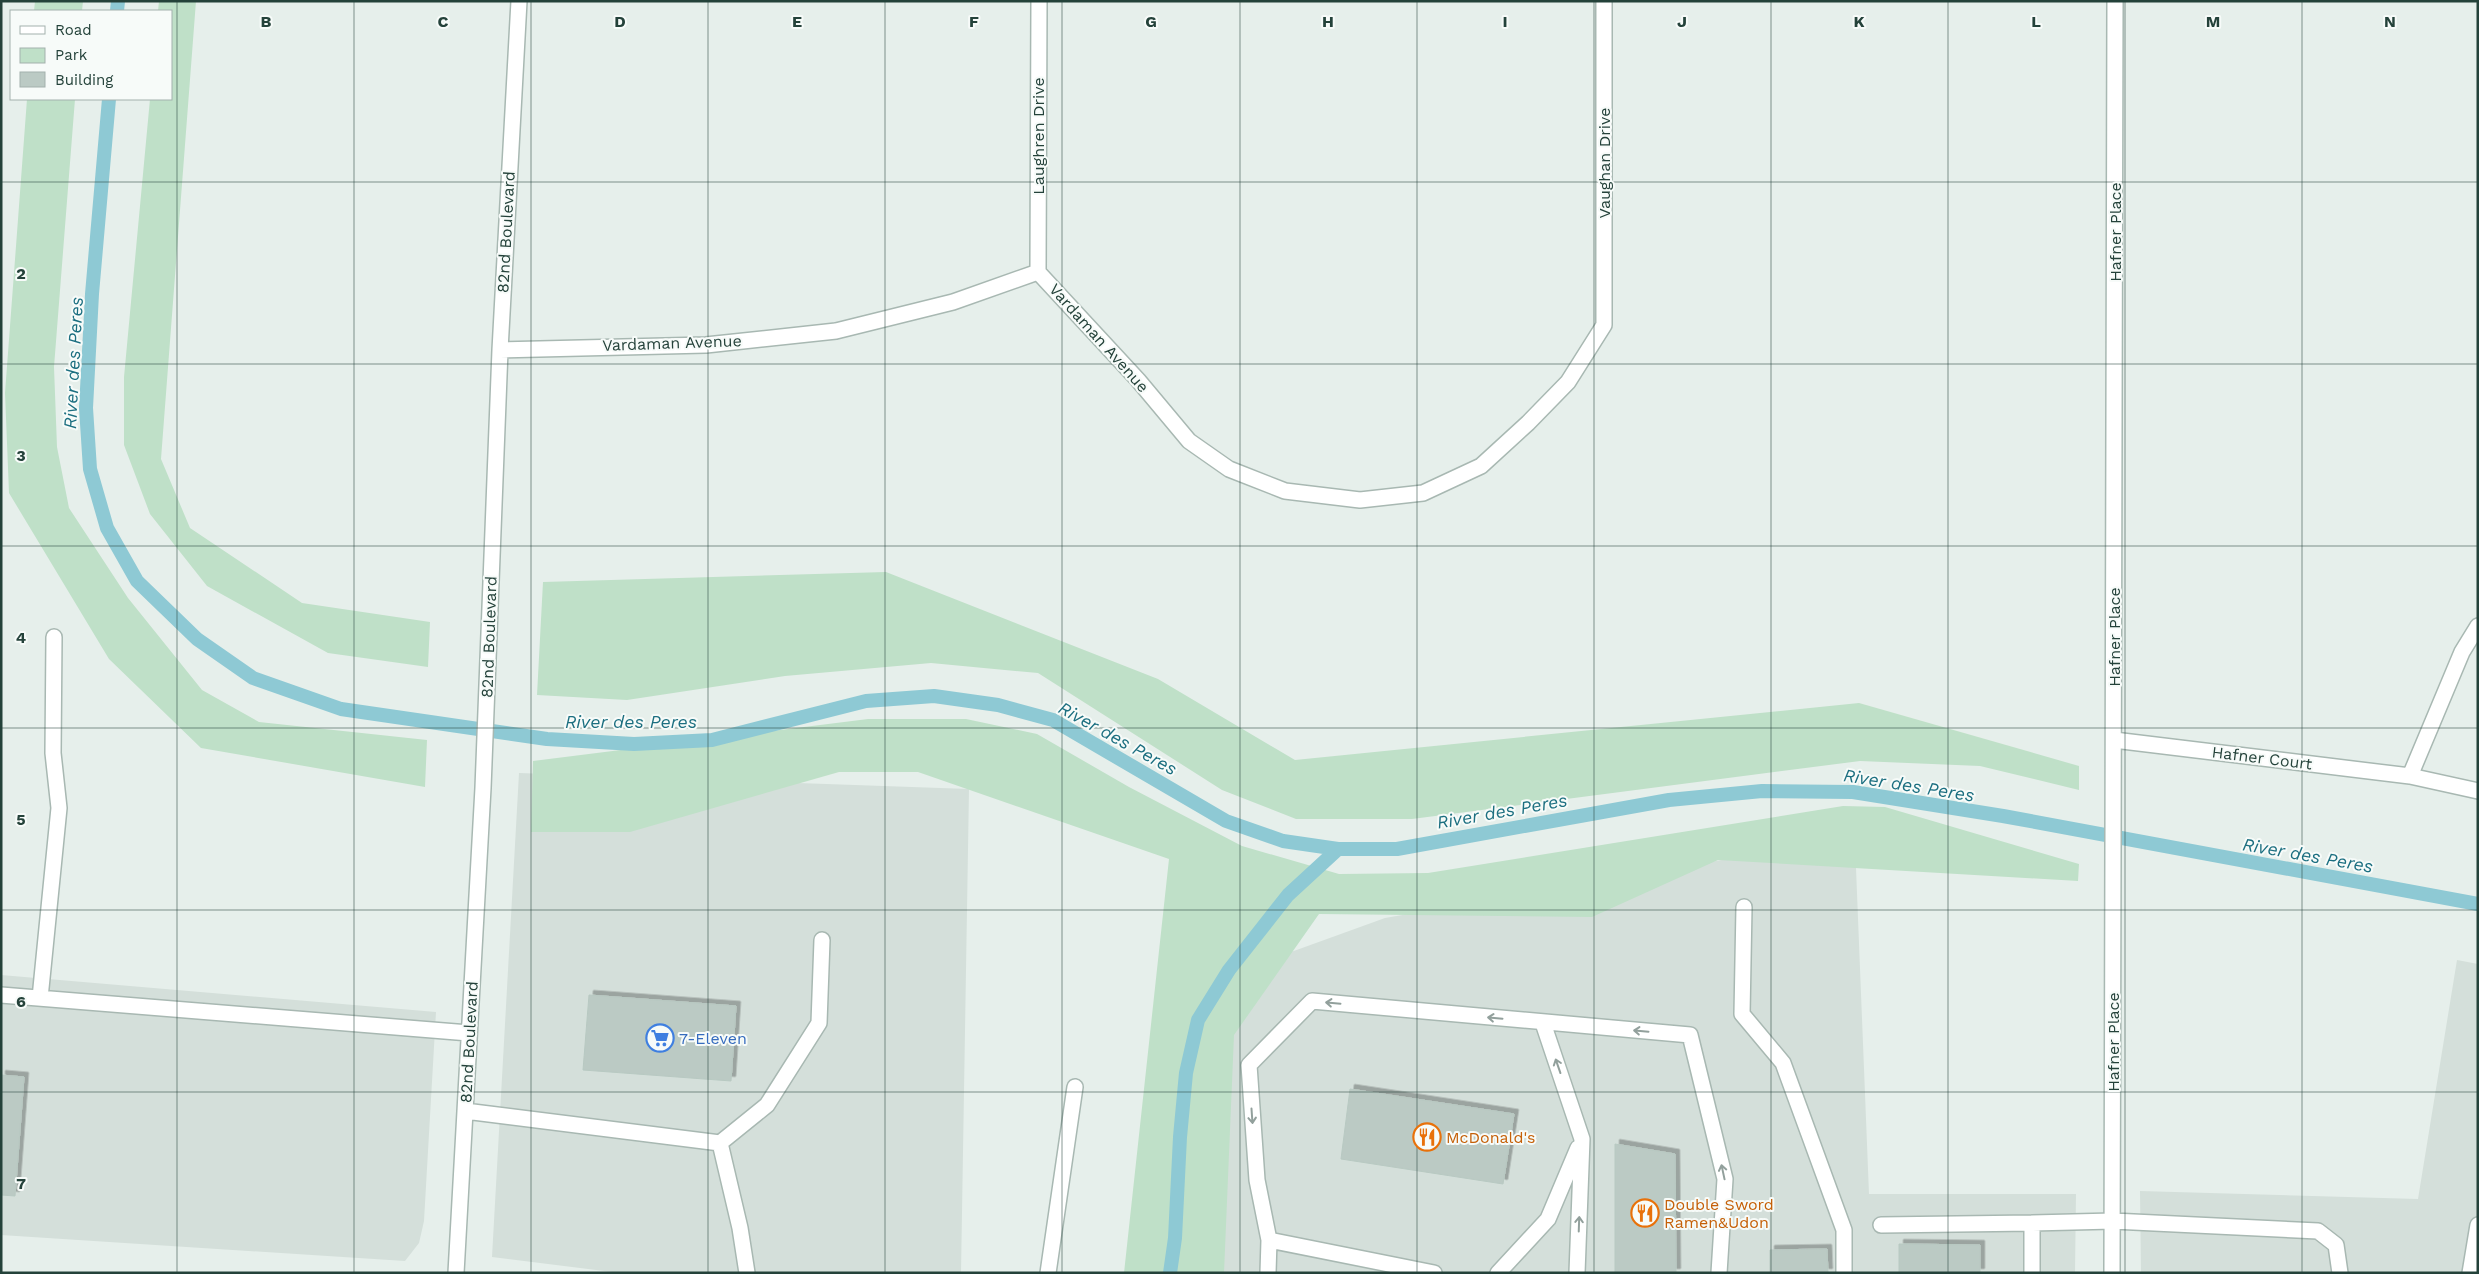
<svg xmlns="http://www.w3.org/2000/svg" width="2479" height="1274" viewBox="0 0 2479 1274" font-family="'Work Sans',sans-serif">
<defs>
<filter id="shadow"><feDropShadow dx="4.5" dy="-4.5" stdDeviation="0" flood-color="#0004"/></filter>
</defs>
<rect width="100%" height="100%" fill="#e6efeb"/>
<path fill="#d4dfda" d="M519 773 969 789 961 1273H620L492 1257Z
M1855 843 1869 1194H2076L2075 1273H1216L1223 1035 1280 956 1385 918 1739 857Z
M2457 960 2478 964V1273H2141L2140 1191 2418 1199Z
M1 975 436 1012 424 1221 419 1243 405 1261 1 1235Z"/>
<path fill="#bfe0c8" d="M35 1H83L82 11H34Z
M159 1H196L161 459 190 528 302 603 430 622 428 667 328 653 207 586 150 514 124 445V377L150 99H171V11H158Z
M27 99H75L54 367 57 447 69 508 128 598 202 690 259 722 427 740 425 787 201 748 109 659 9 493 5 393Z
M886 572 1158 679 1295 760 1859 703 2079 766V790L1980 766 1860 761 1412 819H1296L1222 790 1038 673 931 663 785 676 627 700 537 695 543 582Z
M868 719H966L1037 734 1129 787 1242 846 1339 874 1428 873 1843 806 1885 807 2079 864 2078 881 1718 860 1592 917 1319 914 1234 1035 1224 1273H1124L1169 859 918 772H839L630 832H531L533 761Z"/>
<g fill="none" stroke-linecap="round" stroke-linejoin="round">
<path stroke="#8ec9d4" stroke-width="14" d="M117 11 118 1
M109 99 92 294 86 408 90 469 107 528 137 581 197 639 253 678 341 709 547 739 634 744 712 740 866 701 934 696 998 705 1053 720 1226 821 1283 841 1338 849H1397L1669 800 1762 791 1853 792 2003 816 2478 904
M1170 1273 1175 1238 1180 1137 1186 1073 1198 1020 1229 970 1288 895 1338 849"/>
</g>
<path fill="#bbcac4" stroke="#b8c9c2" filter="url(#shadow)" d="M589 995 736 1006 731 1081 583 1070Z
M1 1075 24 1077 15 1196 1 1195Z
M1350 1089 1514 1114 1503 1184 1341 1159Z
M1615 1144 1675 1154 1676 1273H1615Z
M1899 1244 1980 1245V1273H1899Z
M1827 1249 1828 1273H1770V1250Z"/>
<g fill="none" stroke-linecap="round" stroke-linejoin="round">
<g stroke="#a8b8b2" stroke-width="18">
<path id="minor" d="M1038 272 1039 1
M500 350 706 345 836 331 953 302 1038 272 1138 380 1189 441 1229 469 1285 491 1360 500 1423 493 1481 466 1528 423 1568 382 1604 325V1
M2114 740 2410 776 2478 791
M2410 776 2462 652 2478 626
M1744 907 1742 1014 1783 1063 1844 1230V1273
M1 995 469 1033
M40 998 59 808 53 753 54 637
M1543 1023 1582 1139 1577 1273
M465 1111 720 1143 740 1228 747 1273
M720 1143 767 1105 819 1023 822 940
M1881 1225 2032 1223
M1269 1240 1434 1273
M456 1273 483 788 500 350 519 1
M1048 1273 1075 1087
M1268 1273 1269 1240 1257 1180 1249 1065 1312 1001 1690 1035 1725 1179 1719 1273
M1498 1273 1548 1219 1578 1148
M2032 1273V1223L2113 1221 2318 1231 2336 1245 2340 1273
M2112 1273 2115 1
M2470 1273 2478 1225"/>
</g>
<use href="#minor" stroke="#fff" stroke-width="15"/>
</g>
<defs><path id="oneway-shaft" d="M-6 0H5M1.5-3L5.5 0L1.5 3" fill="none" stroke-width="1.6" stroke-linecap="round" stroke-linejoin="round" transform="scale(1.25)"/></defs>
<g stroke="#92a09c">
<use href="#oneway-shaft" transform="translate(1333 1003) rotate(-175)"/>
<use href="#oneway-shaft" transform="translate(1495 1018) rotate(-175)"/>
<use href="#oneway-shaft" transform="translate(1641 1031) rotate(-175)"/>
<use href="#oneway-shaft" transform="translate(1558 1066) rotate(-109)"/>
<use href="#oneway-shaft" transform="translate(1252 1116) rotate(86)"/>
<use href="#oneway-shaft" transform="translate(1723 1172) rotate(-102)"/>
<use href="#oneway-shaft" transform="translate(1579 1224) rotate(-88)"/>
</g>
<path fill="none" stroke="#24423a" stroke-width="1" stroke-opacity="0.55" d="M177 1V1273M354 1V1273M531 1V1273M708 1V1273M885 1V1273M1062 1V1273M1240 1V1273M1417 1V1273M1594 1V1273M1771 1V1273M1948 1V1273M2125 1V1273M2302 1V1273M1 182H2478M1 364H2478M1 546H2478M1 728H2478M1 910H2478M1 1092H2478"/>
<defs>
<g id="supermarket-ring" transform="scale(1.4375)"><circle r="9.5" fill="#f7fbf9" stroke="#3f7fe0" stroke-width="1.5"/><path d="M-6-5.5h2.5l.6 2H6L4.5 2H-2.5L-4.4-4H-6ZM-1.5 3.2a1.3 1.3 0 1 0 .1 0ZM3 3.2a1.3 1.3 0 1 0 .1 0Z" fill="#3f7fe0"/></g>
<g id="restaurant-ring" transform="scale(1.4375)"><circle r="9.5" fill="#f7fbf9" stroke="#e8710a" stroke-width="1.5"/><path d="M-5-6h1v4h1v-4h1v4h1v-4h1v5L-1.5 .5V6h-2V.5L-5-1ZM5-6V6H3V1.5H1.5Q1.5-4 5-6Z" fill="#e8710a"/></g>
</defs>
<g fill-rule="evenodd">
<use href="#supermarket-ring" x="660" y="1038"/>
<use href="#restaurant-ring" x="1427" y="1137"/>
<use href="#restaurant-ring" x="1645" y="1213"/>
</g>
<g text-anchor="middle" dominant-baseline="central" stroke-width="4" stroke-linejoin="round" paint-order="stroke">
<g font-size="16" fill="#24423a" stroke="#f7fbf9">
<text transform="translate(1038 136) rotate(-90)">Laughren Drive</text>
<text transform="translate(1604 163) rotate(-90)">Vaughan Drive</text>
<text transform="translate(506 232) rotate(-87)">82nd Boulevard</text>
<text transform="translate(2115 232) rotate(-90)">Hafner Place</text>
<text transform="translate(1099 338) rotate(48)">Vardaman Avenue</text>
<text transform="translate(672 343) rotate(-2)">Vardaman Avenue</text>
<text transform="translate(489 637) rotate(-88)">82nd Boulevard</text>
<text transform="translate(2114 637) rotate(-90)">Hafner Place</text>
<text transform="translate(2262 758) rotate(7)">Hafner Court</text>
<text transform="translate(469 1042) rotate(-87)">82nd Boulevard</text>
<text transform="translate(2113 1042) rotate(-90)">Hafner Place</text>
</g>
<g font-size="16" fill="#366cbe" stroke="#f7fbf9" text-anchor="start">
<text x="679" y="1038">7-Eleven</text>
</g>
<g font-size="16" fill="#c56008" stroke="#f7fbf9" text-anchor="start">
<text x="1446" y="1137">McDonald's</text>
<text x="1664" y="1204">Double Sword<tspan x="1664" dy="18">Ramen&amp;Udon</tspan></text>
</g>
<g font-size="18" font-style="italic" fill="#1c6f80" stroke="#f7fbf9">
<text transform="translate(73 363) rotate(-87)">River des Peres</text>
<text x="631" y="721">River des Peres</text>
<text transform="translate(1118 738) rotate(29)">River des Peres</text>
<text transform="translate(1909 785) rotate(9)">River des Peres</text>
<text transform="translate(1502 811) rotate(-10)">River des Peres</text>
<text transform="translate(2308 855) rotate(10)">River des Peres</text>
</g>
</g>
<g font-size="16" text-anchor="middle" font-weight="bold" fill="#24423a" stroke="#f7fbf9" stroke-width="4" stroke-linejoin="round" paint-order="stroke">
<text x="266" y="27">B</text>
<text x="443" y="27">C</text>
<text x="620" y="27">D</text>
<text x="797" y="27">E</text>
<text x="974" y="27">F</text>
<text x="1151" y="27">G</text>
<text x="1328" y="27">H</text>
<text x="1505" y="27">I</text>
<text x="1682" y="27">J</text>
<text x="1859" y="27">K</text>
<text x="2036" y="27">L</text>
<text x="2213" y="27">M</text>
<text x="2390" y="27">N</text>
<text x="21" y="279">2</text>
<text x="21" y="461">3</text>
<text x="21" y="643">4</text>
<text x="21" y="825">5</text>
<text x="21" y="1007">6</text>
<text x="21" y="1189">7</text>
</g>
<rect width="2479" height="1274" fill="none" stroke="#24423a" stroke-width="5"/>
<rect x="10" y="10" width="162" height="90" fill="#f7fbf9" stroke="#a3b1ad"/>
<rect x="20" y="26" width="25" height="8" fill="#ffffff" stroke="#a3b1ad"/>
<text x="55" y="35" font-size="15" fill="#24423a">Road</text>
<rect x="20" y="48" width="25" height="15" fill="#bfe0c8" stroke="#a3b1ad"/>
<text x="55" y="60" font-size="15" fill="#24423a">Park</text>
<rect x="20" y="72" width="25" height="15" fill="#bbcac4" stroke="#a3b1ad"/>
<text x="55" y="85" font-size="15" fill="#24423a">Building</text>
</svg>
